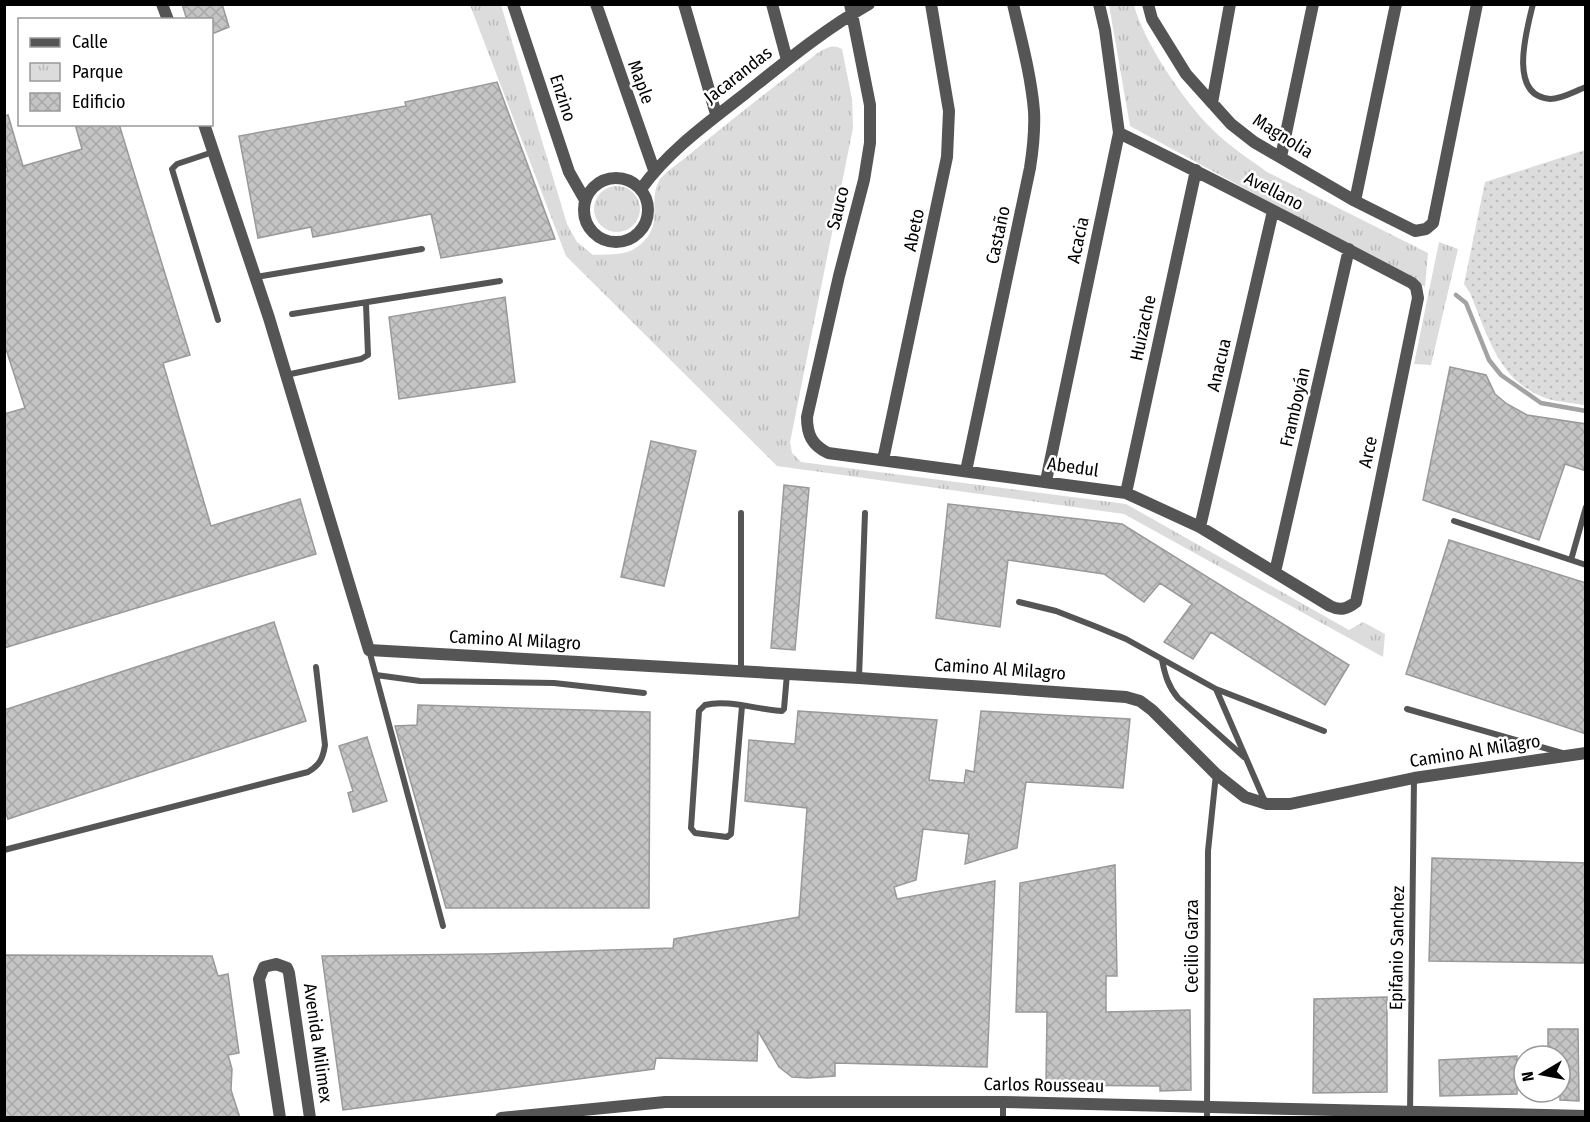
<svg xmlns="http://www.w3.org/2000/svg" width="1590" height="1122" viewBox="0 0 1590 1122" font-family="'Fira Sans Condensed',sans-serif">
<defs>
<pattern id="grass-dots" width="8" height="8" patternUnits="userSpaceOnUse" patternTransform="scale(1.5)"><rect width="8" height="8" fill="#dcdcdc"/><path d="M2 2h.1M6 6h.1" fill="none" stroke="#bbb" stroke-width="1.8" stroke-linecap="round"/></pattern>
<pattern id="park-tufts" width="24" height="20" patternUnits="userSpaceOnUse" patternTransform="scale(1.5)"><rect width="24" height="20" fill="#dcdcdc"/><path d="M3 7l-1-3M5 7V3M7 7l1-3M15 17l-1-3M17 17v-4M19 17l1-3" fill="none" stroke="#bbb"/></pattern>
<pattern id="building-cross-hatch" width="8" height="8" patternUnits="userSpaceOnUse" patternTransform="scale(1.5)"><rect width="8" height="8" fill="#c4c4c4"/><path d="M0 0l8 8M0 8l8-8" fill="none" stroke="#a7a7a7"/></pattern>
</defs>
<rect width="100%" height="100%" fill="#fff"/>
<path fill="url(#grass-dots)" d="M1585 150H1586L1585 405C1573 403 1560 402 1548 399 1499 383 1488 336 1470 293L1464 284 1485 182Z"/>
<path fill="url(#park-tufts)" d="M470 5H501L567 224 577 242 593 255C606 254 626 256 637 247 666 226 647 204 659 181 663 173 682 161 690 154 732 119 776 85 819 52 828 47 833 44 842 49L852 99 853 128 790 442 792 453 801 462 1126 504 1349 630 1363 622 1385 634 1383 657 1124 514 777 466 566 256Z
M1109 5H1134C1143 41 1185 103 1212 129 1228 145 1249 159 1267 172L1428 253 1425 287 1130 126Z
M594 209a23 23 0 1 1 46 0a23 23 0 1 1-46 0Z
M1439 242 1458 249 1431 365 1414 364Z"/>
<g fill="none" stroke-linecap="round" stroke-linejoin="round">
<path stroke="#a3a3a3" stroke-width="4.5" d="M1456 295 1466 303 1489 360 1501 375 1541 403 1586 411"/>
</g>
<path fill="url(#building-cross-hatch)" stroke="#999" stroke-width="1.5" d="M182 4H222L229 27 212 34V20H187Z
M497 82 555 239 441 258 431 214 313 237 311 227 258 238 239 136 406 106 405 102Z
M8 115 23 166 82 149 75 124H119L190 355 163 363 211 526 300 499 316 554 4 648V414L25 408 4 343V171H8L4 160V116Z
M505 297 515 382 399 399 389 317Z
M1450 367 1486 375 1495 394 1507 404 1527 415 1586 424V471L1565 464 1539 540 1423 500Z
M651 441 696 451 664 586 621 577Z
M784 485 809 488 795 650 771 648Z
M948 504 1122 524 1349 665 1325 705 1211 632 1193 659 1164 642 1192 604 1160 583 1144 602 1104 574 1008 560 1000 627 936 618Z
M1449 540 1586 583V734L1406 674Z
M274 622 306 721 8 819 4 808V710Z
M418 705 650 712 649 908H446L395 726 417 725Z
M798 711 937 720 929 780 964 783 966 770 974 772 981 711 1130 719 1123 788 1026 782 1017 848 965 864 969 834 923 829 916 880 894 887 897 899 995 881 987 1067 835 1063V1076L808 1078 792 1077 779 1067 758 1031 757 1061 656 1058 654 1069 343 1110 322 956 488 954 673 948 674 939 799 917 807 808 745 801 749 740 795 744Z
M367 737 387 801 353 812 348 793 353 791 339 746Z
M1432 858 1586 863V963L1429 961Z
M1115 865 1117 976H1106V1012L1190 1010 1191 1090 1160 1091V1086L1046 1085 1047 1012H1016L1020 883Z
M4 955 212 956 218 976 228 974 239 1053 228 1055 232 1069 231 1090 240 1118H4Z
M1387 997V1092L1313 1093 1314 999Z
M1548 1029H1578L1579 1101 1560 1100V1056H1548Z
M1517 1056V1094L1440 1096 1439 1060Z"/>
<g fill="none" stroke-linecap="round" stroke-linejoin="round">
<path stroke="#555" stroke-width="6" d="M1533 4C1527 29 1507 96 1550 99 1562 99 1575 91 1586 87
M213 152 177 164 172 169 218 320
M256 277 422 249
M292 314 500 281
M286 375 361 359 368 355 366 304
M741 513V671
M1454 521 1586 565
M1571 560 1586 507
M1019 602 1056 611 1097 627 1126 639 1216 689 1266 804
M369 650 443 926
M1162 660C1165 675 1168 686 1178 698L1244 757
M376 675 420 681 554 683 644 693
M859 678 865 513
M1216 689 1324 731
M742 706 731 834 727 837 695 833 691 828 699 711 705 705C727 699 759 710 782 711L784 709 787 674
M1407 709 1562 753
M4 850 308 772C320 765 323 758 325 745L316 667
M1410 1114 1414 778
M1003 1118V1102
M1207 1118 1208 851 1216 774"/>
<path stroke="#555" stroke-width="12" d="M162 4 168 20
M513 4 569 172 585 200
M596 4 654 170
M684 4 716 114
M772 4 787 60
M850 4 870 105V143L864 180 839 276 807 417C807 435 812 445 828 453L1126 493 1200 527 1330 606C1340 611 1347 609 1356 602L1418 298 1416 287 1412 283C1315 232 1218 181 1119 133
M1148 4 1152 19 1186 74 1231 124 1254 142 1355 201 1415 231 1426 229 1433 223 1477 4
M1212 103 1230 4
M204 124 269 318 369 650 859 678 1126 697 1140 701 1152 710 1216 774 1245 797 1267 804H1290L1414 778 1586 753
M1281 157 1313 4
M584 210a32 32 0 1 1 64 0a32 32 0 1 1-64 0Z
M641 189C669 150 709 122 746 93 785 62 825 29 869 4
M1355 201 1396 4
M883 460 947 157 949 111 931 4
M966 471 1030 168C1033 149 1035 130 1034 111 1031 75 1021 39 1013 4
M1046 481 1119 133 1105 30 1099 4
M1126 493 1196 170
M1200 527 1273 211
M1275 572 1349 249
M280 1118 259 979 264 967 276 964 287 968 289 973 310 1118
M501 1118 665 1102H1003L1586 1116"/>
</g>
<g text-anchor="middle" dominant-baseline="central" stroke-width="5" stroke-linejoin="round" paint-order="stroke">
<g font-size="18" fill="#000" stroke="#fff">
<text transform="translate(738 75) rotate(-38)">Jacarandas</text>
<text transform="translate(641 82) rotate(70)">Maple</text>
<text transform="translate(563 98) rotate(72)">Enzino</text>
<text transform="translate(1283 136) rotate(32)">Magnolia</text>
<text transform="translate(1274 191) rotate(27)">Avellano</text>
<text transform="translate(838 208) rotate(-76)">Sauco</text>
<text transform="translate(914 230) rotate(-78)">Abeto</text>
<text transform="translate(998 235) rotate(-78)">Castaño</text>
<text transform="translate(1078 240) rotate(-78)">Acacia</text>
<text transform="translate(1143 328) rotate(-78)">Huizache</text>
<text transform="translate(1219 365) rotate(-77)">Anacua</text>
<text transform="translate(1295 407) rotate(-77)">Framboyán</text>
<text transform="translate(1368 452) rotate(-78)">Arce</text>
<text transform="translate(1073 467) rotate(8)">Abedul</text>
<text transform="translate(515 640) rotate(3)">Camino Al Milagro</text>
<text transform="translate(1000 669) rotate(4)">Camino Al Milagro</text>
<text transform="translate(1475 751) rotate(-9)">Camino Al Milagro</text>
<text transform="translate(1192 946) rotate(-90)">Cecilio Garza</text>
<text transform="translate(1397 948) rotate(-89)">Epifanio Sanchez</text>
<text transform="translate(318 1043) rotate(82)">Avenida Milimex</text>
<text transform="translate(1044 1085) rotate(1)">Carlos Rousseau</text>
</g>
</g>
<rect width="1590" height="1122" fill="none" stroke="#000000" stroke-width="12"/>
<rect x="18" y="18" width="195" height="108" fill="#ffffff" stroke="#999999" stroke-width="1.5"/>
<rect x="30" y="38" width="30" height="9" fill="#555555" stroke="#999999" stroke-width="1.5"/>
<text x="72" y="48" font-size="18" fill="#000000">Calle</text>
<rect x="30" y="63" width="30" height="18" fill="url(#park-tufts)" stroke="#999999" stroke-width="1.5"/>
<text x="72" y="78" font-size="18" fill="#000000">Parque</text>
<rect x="30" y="93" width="30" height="18" fill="url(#building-cross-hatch)" stroke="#999999" stroke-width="1.5"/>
<text x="72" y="108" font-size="18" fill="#000000">Edificio</text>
<g transform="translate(1542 1074) rotate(260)"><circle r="28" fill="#ffffff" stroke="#999999" stroke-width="1.5"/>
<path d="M0-4.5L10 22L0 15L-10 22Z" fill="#000000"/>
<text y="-9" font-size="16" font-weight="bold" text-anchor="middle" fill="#000000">N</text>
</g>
</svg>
